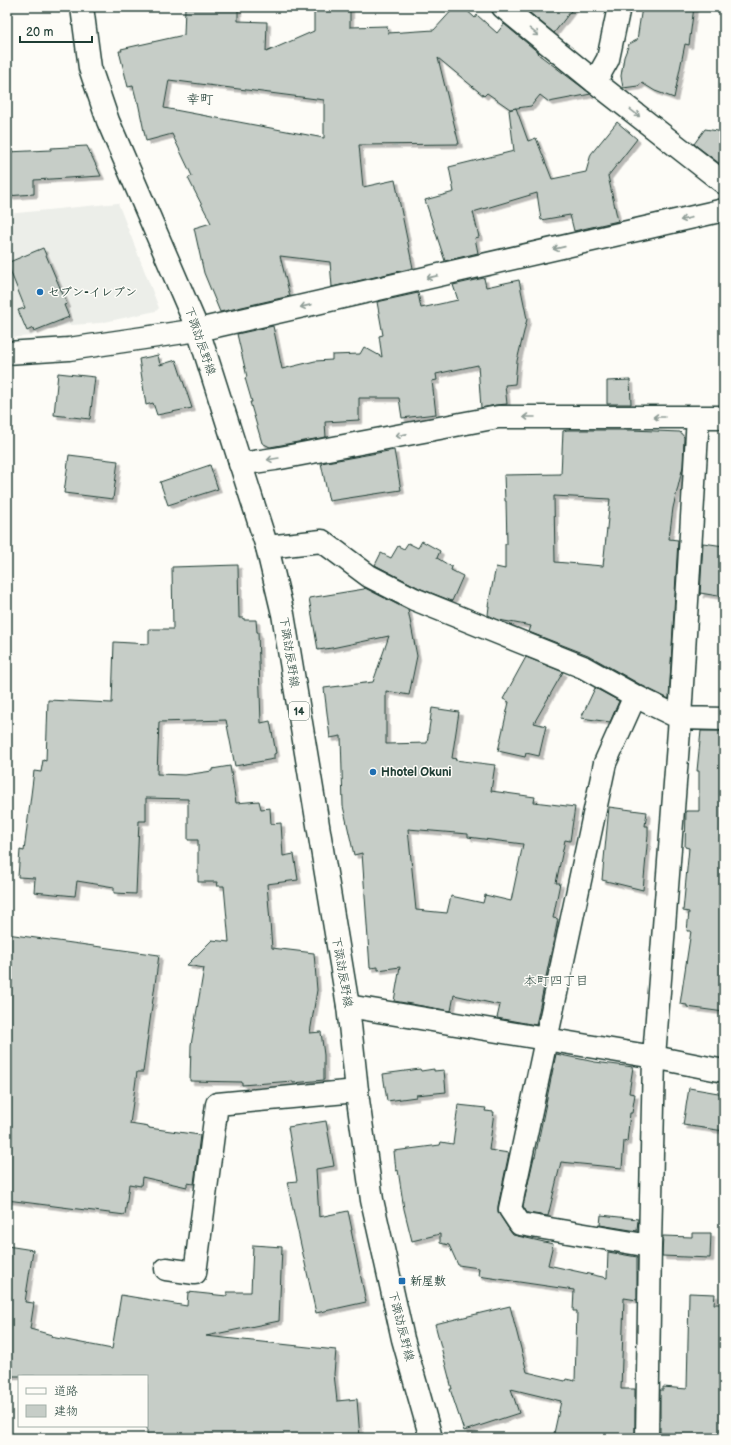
<svg xmlns="http://www.w3.org/2000/svg" width="731" height="1445" viewBox="0 0 731 1445" font-family="'Balsamiq Sans','Klee One',sans-serif">
<defs>
<filter id="shadow"><feDropShadow dx="3.5" dy="3.5" stdDeviation="0" flood-color="#0004"/></filter>
</defs>
<rect width="100%" height="100%" fill="#fdfcf7"/>
<filter id="ink" filterUnits="userSpaceOnUse"><feTurbulence type="fractalNoise" baseFrequency=".025" numOctaves="2"/><feDisplacementMap in="SourceGraphic" scale="8" xChannelSelector="R" yChannelSelector="G"/><feConvolveMatrix kernelMatrix="1 2 1 2 8 2 1 2 1" color-interpolation-filters="sRGB"/></filter>
<g filter="url(#ink)">
<path fill="#eceee9" d="M118 203 159 308 156 311 100 323 57 326 31 336 7 338V214Z"/>
<path fill="#c6cdc7" stroke="#1f3d34" fill-rule="evenodd" filter="url(#shadow)" d="M185 7H238V21L267 22 266 52 314 31V7H350V27L387 26 388 33 434 30 455 7H463L475 18 477 15 497 33 504 24 539 53 538 54 591 94 549 102 540 95 531 106 510 109 487 93 484 96 438 58 459 144 359 145 363 187 395 180 413 268 332 287 330 262 280 256 290 296 220 312 204 273 194 228 211 223 188 178 192 176 172 134 146 141 138 102H137L133 86 128 87 119 51H122L121 49 184 35ZM169 80 324 100V138L164 108Z
M523 7H574L554 33Z
M642 7H694L689 45 685 44 674 98 655 91 642 83 638 86 623 88 621 76 624 57 629 44 637 40Z
M516 108 528 141 536 138 552 179 586 172 591 154 617 122 637 139 608 176 618 221 574 231 570 215 541 220 537 193 473 212 479 237 475 238 478 253 445 261 425 200 454 192 449 167 514 151 509 110Z
M705 129 724 132V167L694 144Z
M87 146 101 176 34 180V194L7 196V152L51 150V148Z
M43 248 67 304 64 305 69 317 34 331 33 328 27 331 18 310 25 308 7 263Z
M484 278 486 287 519 280 527 319 517 361 515 384 505 385 507 404 496 405 481 408 478 365 436 374 437 380 432 381 436 414 402 418 399 398H359V420L325 422 326 437 270 447 262 443 250 402H252L245 378 247 377 237 334 273 326 282 369 315 361 332 360V355L360 354 364 347 382 357 379 336 383 335 377 302 418 293 421 308 458 300 453 285Z
M158 355 160 365 176 360 192 408 157 415 153 403 146 405 139 359Z
M58 373 95 377 90 419 54 415Z
M630 380 631 404H607V381Z
M567 430H631L680 432 684 437 683 466 673 508 669 539 678 540 669 699 641 685 588 655 529 632 531 626 499 620 488 615 489 606H488L496 567 505 569V544H507L506 501H505L504 475 561 474 563 431ZM554 496 610 499 603 566 555 562Z
M394 450 401 490 329 501 321 463Z
M69 455 118 461 113 499 64 493Z
M210 465 218 489 168 505 160 482Z
M422 541 440 551 437 558 452 567 451 570 463 576 452 601 419 588 375 565 381 553 391 558 398 546 404 549 408 543 418 548Z
M703 543 724 546V597L700 593V595Z
M238 565 239 618H244V620H256L257 632H258L261 723 270 721 276 753 274 754V759L235 766 226 720 159 722 157 774 185 775 212 771V769L230 766 236 803 259 801 261 809 270 808 271 824 281 823 283 856 294 854 298 880 267 884 272 948 314 953 317 990 310 1033 321 1032 324 1055V1080L293 1083V1081L242 1085V1082L190 1081 191 1045 204 968 187 965 212 940 229 942 224 886H217L218 882H198V840H188V799L146 798V821H139L136 894 114 893V887L77 881 75 896 34 892 35 878 18 877 20 850 24 851 34 771 41 772 43 760 46 761 48 700 112 703 114 642 149 644V629H173L172 567Z
M365 588 408 610 417 656 409 695 386 691V744L427 743 432 708 459 712 452 758 456 759 455 760 495 765 491 791 535 797 534 802 575 807 570 841 565 840 556 883H560L553 918 558 919 536 1025 497 1018 500 1005 454 995 451 1011 394 1001 400 967 378 970V967L370 968 362 853 354 855 343 806 341 736 330 738 324 688 373 682 389 636 332 648 318 650 309 598 364 589ZM408 829 468 834V837L523 844 511 901 485 895 483 903 451 896 447 913 416 910Z
M526 657 563 672 534 723 546 726 539 756 526 753 525 757 498 751 509 702 503 699Z
M595 688 619 701 610 722 581 718Z
M701 731H724V1012L687 1007V1005L680 1004 691 931H687L689 912 683 911 689 848 685 847 686 811H699V771H697Z
M609 807 647 812 645 826H648V835L643 890 602 880Z
M7 934 159 955 143 1072H137L130 1124 149 1127V1128L200 1135 194 1184 187 1183V1187L142 1177 141 1186 129 1184 125 1215 7 1200Z
M556 1054 595 1062 633 1067 629 1093 635 1094 632 1113H630L627 1142 624 1141 622 1168 561 1162 548 1216 527 1213 523 1206 534 1157H535Z
M420 1069 421 1071 434 1069V1071L444 1070 446 1092 416 1095V1097L387 1101 383 1074Z
M689 1088 724 1094V1131L683 1125Z
M458 1105 486 1108 485 1111 494 1112 489 1150 509 1153 498 1206V1212L510 1231 513 1235 553 1244 548 1265 607 1278 608 1252 637 1257V1300L624 1298 621 1389H635V1438H553L561 1401 511 1389 519 1413 464 1431 450 1389H452L435 1324 510 1306 527 1372 565 1381 566 1379 575 1381 577 1311H573L574 1290 478 1276 479 1268 458 1265 449 1245 440 1243V1234L412 1241 404 1209 398 1170 396 1171 394 1151 440 1145 441 1142 453 1144Z
M326 1121 334 1166 316 1169 319 1217 348 1211 352 1230H351L366 1302 316 1313 287 1182 297 1181 288 1127Z
M601 1215 638 1219 637 1231 600 1225Z
M692 1233H711L710 1258 662 1256 663 1236 692 1237Z
M253 1245 282 1247 279 1321 206 1336 336 1350 334 1374 337 1401 357 1399 360 1438H161L147 1435V1376H7V1246L33 1250 25 1302 34 1303 30 1329 52 1335 51 1337 112 1349 121 1295 187 1306 188 1292 227 1296V1292H251Z
M689 1293 715 1294 714 1304H724V1438H660V1390H663V1387L687 1389Z"/>
<g fill="none" stroke-linecap="round" stroke-linejoin="round">
<g stroke="#1f3d34" stroke-width="25">
<path id="minor" d="M503 7 595 82 724 183
M595 82 608 59 619 7
M7 353 69 349 198 330 724 210
M240 464 275 459 498 417H724
M267 547 322 541 369 576 414 599 583 667 635 696 680 718 724 719
M635 696 605 763 510 1209 520 1224 650 1246
M348 1006 654 1057 724 1071
M166 1269 195 1273 217 1104 357 1091
M647 1438 650 1246 654 1057 680 718 698 417"/>
</g>
<g stroke="#1f3d34" stroke-width="25">
<path id="major" d="M82 7 90 68 108 121 198 330 267 547 283 614 348 1006 358 1100 372 1200 403 1339 431 1438"/>
</g>
<use href="#minor" stroke="#fdfcf7" stroke-width="22"/>
<use href="#major" stroke="#fdfcf7" stroke-width="22"/>
</g>
<defs><path id="oneway-shaft" d="M-6 0H5M1.5-3L5.5 0L1.5 3" fill="none" stroke-width="1.6" stroke-linecap="round" stroke-linejoin="round"/></defs>
<g stroke="#8e9c96">
<use href="#oneway-shaft" transform="translate(534 32) rotate(39)"/>
<use href="#oneway-shaft" transform="translate(635 113) rotate(38)"/>
<use href="#oneway-shaft" transform="translate(686 219) rotate(167)"/>
<use href="#oneway-shaft" transform="translate(559 248) rotate(167)"/>
<use href="#oneway-shaft" transform="translate(432 277) rotate(167)"/>
<use href="#oneway-shaft" transform="translate(306 306) rotate(167)"/>
<use href="#oneway-shaft" transform="translate(529 417) rotate(-180)"/>
<use href="#oneway-shaft" transform="translate(659 417) rotate(-180)"/>
<use href="#oneway-shaft" transform="translate(401 435) rotate(169)"/>
<use href="#oneway-shaft" transform="translate(273 459) rotate(171)"/>
</g>
</g>
<g fill="#1f6fb2" stroke="#fdfcf7" stroke-width="1.5">
<circle cx="40" cy="292" r="4"/>
<circle cx="373" cy="772" r="4"/>
<rect x="398" y="1277" width="8" height="8" rx="2"/>
</g>
<g text-anchor="middle" dominant-baseline="central" stroke-width="3" stroke-linejoin="round" paint-order="stroke">
<rect fill="#fdfcf7" stroke="#62766e" stroke-width="1" x="289" y="702" width="20" height="18" rx="3"/>
<g font-size="11" font-weight="bold" fill="#1f3d34">
<text x="299" y="711">14</text>
</g>
<g font-size="12" font-weight="bold" fill="#1f3d34" stroke="#fdfcf7" text-anchor="start">
<text x="48" y="292">セブン-イレブン</text>
<text x="381" y="772">Hhotel Okuni</text>
<text x="410" y="1281">新屋敷</text>
</g>
<g font-size="12" fill="#1f3d34" stroke="#fdfcf7">
<text transform="translate(200 341) rotate(71)">下諏訪辰野線</text>
<text transform="translate(289 652) rotate(81)">下諏訪辰野線</text>
<text transform="translate(342 972) rotate(80)">下諏訪辰野線</text>
<text transform="translate(401 1326) rotate(76)">下諏訪辰野線</text>
</g>
<g font-size="13" fill="#1f3d34" stroke="#fdfcf7">
<text x="556" y="981">本町四丁目</text>
</g>
<g font-size="14" fill="#1f3d34" stroke="#fdfcf7">
<text x="200" y="99">幸町</text>
</g>
</g>
<rect width="731" height="1445" fill="none" stroke="#fdfcf7" stroke-width="24"/>
<rect x="12" y="12" width="707" height="1421" fill="none" stroke="#1f3d34" stroke-width="1.5" filter="url(#ink)"/>
<rect x="18" y="1375" width="130" height="52" fill="#fdfcf7" stroke="#a4b0a9"/>
<rect x="26" y="1388" width="20" height="6" fill="#fdfcf7" stroke="#a4b0a9"/>
<text x="54" y="1395" font-size="12" fill="#1f3d34">道路</text>
<rect x="26" y="1405" width="20" height="12" fill="#c6cdc7" stroke="#a4b0a9"/>
<text x="54" y="1415" font-size="12" fill="#1f3d34">建物</text>
<path d="M20 36v6h72v-6" fill="none" stroke="#1f3d34" stroke-width="2"/>
<text x="26" y="36" font-size="12" fill="#1f3d34" stroke="#fdfcf7" stroke-width="3" paint-order="stroke">20 m</text>
</svg>
